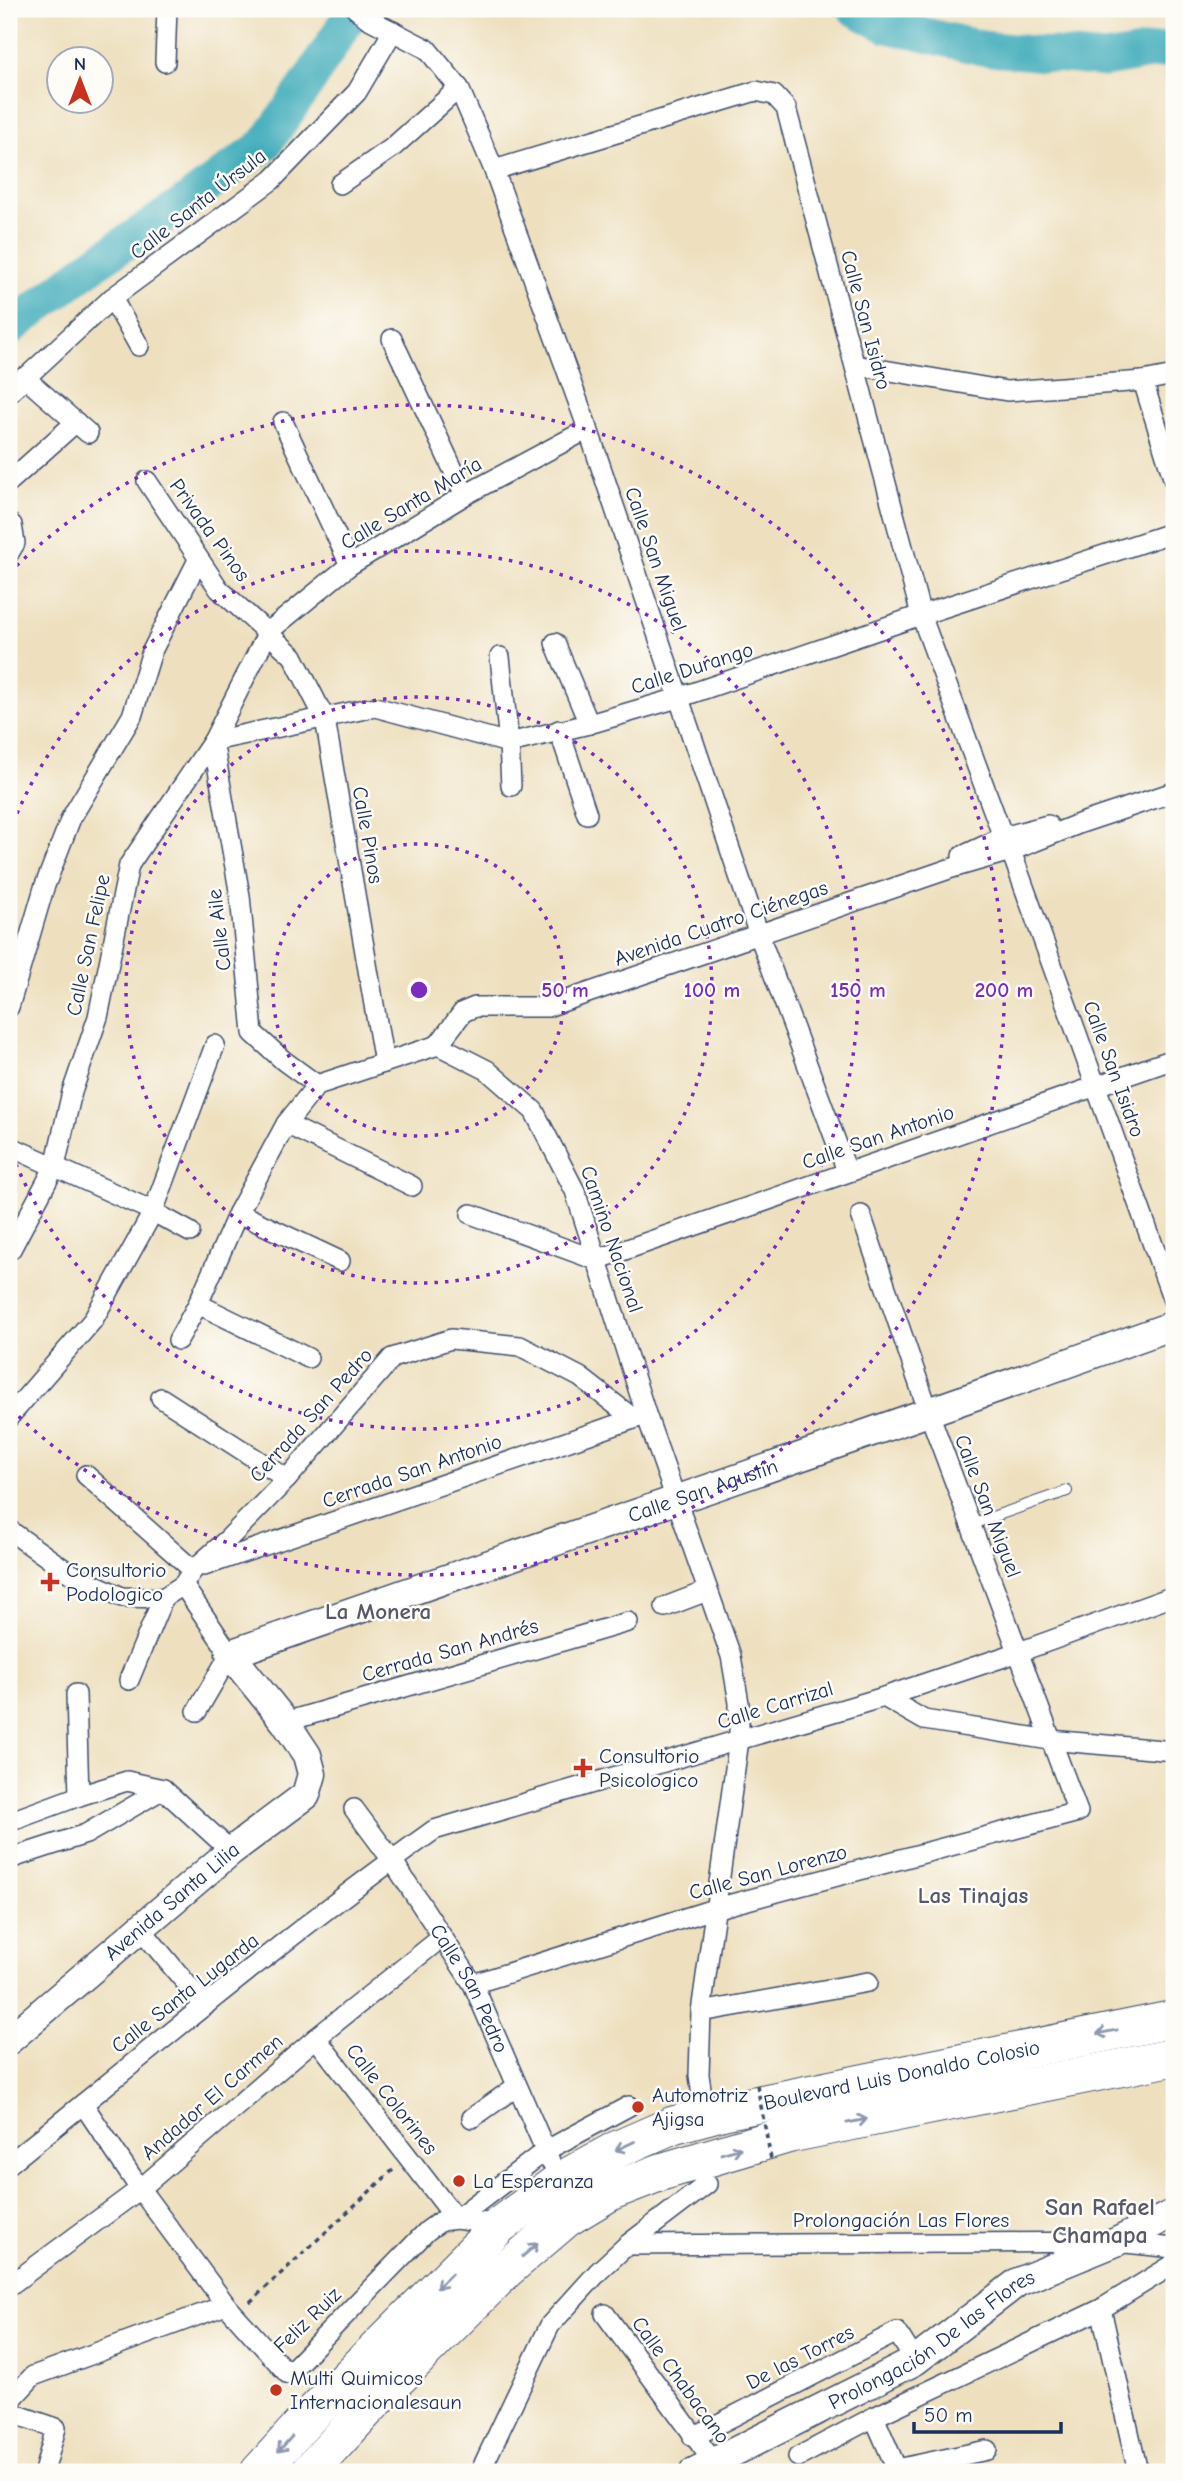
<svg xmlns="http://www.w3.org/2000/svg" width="1183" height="2481" viewBox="0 0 1183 2481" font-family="'Comic Neue',sans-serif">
<rect width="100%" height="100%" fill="#fdfcf7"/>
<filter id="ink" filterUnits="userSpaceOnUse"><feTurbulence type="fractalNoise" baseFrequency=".0143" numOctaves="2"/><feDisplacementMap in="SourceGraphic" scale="14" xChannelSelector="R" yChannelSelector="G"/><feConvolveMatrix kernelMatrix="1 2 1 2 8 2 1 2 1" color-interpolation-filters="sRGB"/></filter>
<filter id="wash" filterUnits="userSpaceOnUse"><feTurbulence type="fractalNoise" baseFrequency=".00686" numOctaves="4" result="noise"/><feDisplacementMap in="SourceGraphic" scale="28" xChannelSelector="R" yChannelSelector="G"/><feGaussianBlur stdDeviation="1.57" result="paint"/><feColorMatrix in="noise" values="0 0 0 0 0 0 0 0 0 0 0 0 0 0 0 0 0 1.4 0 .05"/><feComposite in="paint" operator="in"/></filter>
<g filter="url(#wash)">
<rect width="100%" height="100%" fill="#eee0bf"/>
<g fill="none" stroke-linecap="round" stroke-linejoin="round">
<path stroke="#3cabba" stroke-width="35" d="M855 9 887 26 982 48 1105 60 1174 48
M9 329 91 266 183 204 265 144 309 81 354 9"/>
</g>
</g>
<g filter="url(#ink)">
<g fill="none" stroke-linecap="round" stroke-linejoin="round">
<g stroke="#3b4a6d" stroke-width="12">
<path id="lane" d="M972 1524 1067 1491"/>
</g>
<g stroke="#3b4a6d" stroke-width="22">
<g id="street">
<path d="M356 9 367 18 427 49 459 88 494 170 588 429 759 935 847 1171"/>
<path d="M165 62 167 9"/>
<path d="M494 170 756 91 774 95 786 108 921 615 1003 837"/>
<path d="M340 184 392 148 459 88"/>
<path d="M112 298 139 346"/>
<path d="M392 339 465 495"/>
<path d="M855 365 1007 391 1143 381 1174 375"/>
<path d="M24 377 88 433"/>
<path d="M1143 381 1174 481"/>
<path d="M9 393 112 298 272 180 357 92 393 31"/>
<path d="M283 422 350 565"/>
<path d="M147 481 219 589 293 656 325 719 384 1063"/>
<path d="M9 482 76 422"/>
<path d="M9 523 12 525 15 543 9 553"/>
<path d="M555 643 589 724"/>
<path d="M500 657 509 743 511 786"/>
<path d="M559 730 587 814"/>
<path d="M213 741 375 707 509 743 589 724 678 698 921 615 1174 532"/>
<path d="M213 741 240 896 253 1033 284 1061 317 1085"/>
<path d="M1011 851 1174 1303"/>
<path d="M962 856 1003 837 1048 825"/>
<path d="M9 1007 44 888 71 818 132 716 152 651 198 560"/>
<path d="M438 1045 463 1012 475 1007H547L949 869 1011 851 1081 823 1174 792"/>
<path d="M286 1124 412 1186"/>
<path d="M9 1146 148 1209 190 1232"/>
<path d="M238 1213 340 1261"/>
<path d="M471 1214 596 1260 1174 1059"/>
<path d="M9 1248 11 1249 55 1166 72 1092 98 1017 129 865 213 741 268 632 350 565 465 495 588 429"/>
<path d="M198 1304 308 1358"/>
<path d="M178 1340 198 1304 238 1213 286 1124 317 1085 438 1045 487 1070 534 1111 575 1191 646 1414 731 1656 739 1703V1740L701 2012 699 2075 705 2116"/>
<path d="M161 1398 287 1479"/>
<path d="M9 1417 93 1320 153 1212 215 1045"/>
<path d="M86 1475 193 1570"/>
<path d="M9 1530 68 1572 122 1597 163 1598 183 1585 193 1570 229 1538 287 1479 392 1358 451 1339 520 1346 580 1377 634 1419"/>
<path d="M204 1566 642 1416"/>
<path d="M183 1585 230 1654 197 1711"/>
<path d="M665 1607 707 1591"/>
<path d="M129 1680 163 1598"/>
<path d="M76 1694 79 1796"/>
<path d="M884 1697 924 1720 1050 1740 1174 1751"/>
<path d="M285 1722 628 1622"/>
<path d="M163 1789 231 1851"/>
<path id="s1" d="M354 1809 392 1860 473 1984 550 2161"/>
<path d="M14 1820 79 1796 127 1781 163 1789"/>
<path d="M9 1859 86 1834 163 1789"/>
<path d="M141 1929 205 2006"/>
<path d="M473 1984 717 1908 1078 1812 929 1413 861 1215"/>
<path d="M701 2012 868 1982"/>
<path d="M316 2038 456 2219 500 2225"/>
<path d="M83 2104 140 2189 226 2305 288 2374 427 2231 441 2221 456 2219 545 2151 629 2106"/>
<path d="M472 2118 517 2086"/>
<path d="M9 2164C149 2051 287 1935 434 1830L884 1697 1019 1652 1174 1596"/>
<path d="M627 2245 707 2184"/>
<path d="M9 2286 140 2189 316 2038 441 1938"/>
<path d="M1101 2309 1138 2472"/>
<path d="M605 2314 720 2471"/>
<path d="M9 2402 33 2376 226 2305"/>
<path d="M9 2412 56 2428 44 2472"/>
<path d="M874 2417 898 2472"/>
<path d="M693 2437 897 2332 915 2361"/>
<path d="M798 2457 874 2417 1101 2309 1174 2264"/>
<path d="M897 2469 987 2450"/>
<path d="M480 2472 550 2325 599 2271 627 2245 1116 2242 1174 2248"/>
</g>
</g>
<g stroke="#3b4a6d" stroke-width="31">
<g id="secondary">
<path id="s2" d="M9 2040 231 1851 306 1795 312 1774 307 1755 285 1722 230 1654C545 1544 861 1438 1174 1325"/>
<path id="s3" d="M694 2472 915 2361 1018 2282 1116 2242 1174 2213"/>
</g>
</g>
<g stroke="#3b4a6d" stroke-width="39">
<g id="highway">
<path id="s4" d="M259 2472 306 2420 500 2225 560 2181 616 2150 673 2125 725 2111 1174 2019"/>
<path d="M309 2472 367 2409 506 2270 567 2218 612 2191 661 2172 790 2134 1174 2057"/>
</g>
</g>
<path stroke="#3b4a6d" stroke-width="3.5" stroke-dasharray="5 5" stroke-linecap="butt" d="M250 2302 393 2170"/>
<use href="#lane" stroke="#fff" stroke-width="10"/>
<use href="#street" stroke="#fff" stroke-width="19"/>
<use href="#secondary" stroke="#fff" stroke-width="28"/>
<use href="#highway" stroke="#fff" stroke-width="37"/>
<path stroke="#3b4a6d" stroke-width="3.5" stroke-dasharray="5 5" stroke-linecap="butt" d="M757 2085 771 2159"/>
</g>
<defs><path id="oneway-shaft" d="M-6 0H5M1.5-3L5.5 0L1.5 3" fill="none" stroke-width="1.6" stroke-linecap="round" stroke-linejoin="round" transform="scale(1.75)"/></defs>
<g stroke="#8d97ae">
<use href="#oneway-shaft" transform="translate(1107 2032) rotate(169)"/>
<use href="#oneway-shaft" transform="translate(857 2121) rotate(-11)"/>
<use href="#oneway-shaft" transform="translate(625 2146) rotate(155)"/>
<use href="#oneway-shaft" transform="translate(731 2151) rotate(-16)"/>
<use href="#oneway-shaft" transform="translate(530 2250) rotate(-41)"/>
<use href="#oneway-shaft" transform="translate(444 2281) rotate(135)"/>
<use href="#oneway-shaft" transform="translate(285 2444) rotate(132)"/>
</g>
</g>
<g fill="none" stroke="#7b2cbf" stroke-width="3.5" stroke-dasharray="3.5 7">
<circle cx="419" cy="990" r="146"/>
<circle cx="419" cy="990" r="293"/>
<path d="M9 833A439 439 0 1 1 9 1147"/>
<path d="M9 573A585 585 0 1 1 9 1407"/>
</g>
<g fill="#c8321e" stroke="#fdfcf7" stroke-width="2.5">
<path d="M46.5 1571.5h7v7h7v7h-7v7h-7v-7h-7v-7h7z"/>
<path d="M579.5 1757.5h7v7h7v7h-7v7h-7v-7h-7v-7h7z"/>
<circle cx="638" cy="2107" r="7"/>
<circle cx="459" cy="2181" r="7"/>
<circle cx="276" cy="2390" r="7"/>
</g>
<g text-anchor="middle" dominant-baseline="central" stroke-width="5" stroke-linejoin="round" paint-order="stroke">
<g font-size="21" fill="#1b2f5e" stroke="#fdfcf7">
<text transform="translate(198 204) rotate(-38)">Calle Santa Úrsula</text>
<text transform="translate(866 320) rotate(75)">Calle San Isidro</text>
<text transform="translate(411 503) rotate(-31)">Calle Santa María</text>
<text transform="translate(210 530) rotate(54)">Privada Pinos</text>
<text transform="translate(656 559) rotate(71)">Calle San Miguel</text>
<text transform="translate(692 668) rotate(-18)">Calle Durango</text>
<text transform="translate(368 835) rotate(80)">Calle Pinos</text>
<text transform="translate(721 923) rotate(-19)">Avenida Cuatro Ciénegas</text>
<text transform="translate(219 930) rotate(-97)">Calle Aile</text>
<text transform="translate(88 945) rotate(-78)">Calle San Felipe</text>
<text transform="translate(1114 1069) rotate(70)">Calle San Isidro</text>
<text transform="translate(878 1137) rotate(-19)">Calle San Antonio</text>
<text transform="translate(612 1239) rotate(71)">Camino Nacional</text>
<text transform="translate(311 1415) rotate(-48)">Cerrada San Pedro</text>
<text transform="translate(412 1471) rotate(-19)">Cerrada San Antonio</text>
<text stroke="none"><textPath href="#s2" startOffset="1054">Calle San Agustín</textPath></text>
<text transform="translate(988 1506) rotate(69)">Calle San Miguel</text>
<text transform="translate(450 1650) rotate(-16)">Cerrada San Andrés</text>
<text transform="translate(775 1705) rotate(-17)">Calle Carrizal</text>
<text transform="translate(768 1872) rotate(-15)">Calle San Lorenzo</text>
<text stroke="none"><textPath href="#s2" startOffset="214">Avenida Santa Lilia</textPath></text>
<text stroke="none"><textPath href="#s1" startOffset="214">Calle San Pedro</textPath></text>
<text transform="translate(185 1993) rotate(-38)">Calle Santa Lugarda</text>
<text stroke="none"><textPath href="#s4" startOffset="780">Boulevard Luis Donaldo Colosio</textPath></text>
<text transform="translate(212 2097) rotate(-41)">Andador El Carmen</text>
<text transform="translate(392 2099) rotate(52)">Calle Colorines</text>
<text x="901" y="2220">Prolongación Las Flores</text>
<text transform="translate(307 2320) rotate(-44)">Feliz Ruiz</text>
<text stroke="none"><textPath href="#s3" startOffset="273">Prolongación De las Flores</textPath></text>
<text transform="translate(800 2357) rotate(-27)">De las Torres</text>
<text transform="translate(681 2380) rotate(54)">Calle Chabacano</text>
</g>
<g font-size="21" fill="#1b2f5e" stroke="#fdfcf7" text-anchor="start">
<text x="66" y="1570">Consultorio<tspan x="66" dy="24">Podologico</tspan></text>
<text x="599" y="1756">Consultorio<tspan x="599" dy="24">Psicologico</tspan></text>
<text x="652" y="2095">Automotriz<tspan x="652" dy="24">Ajigsa</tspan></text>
<text x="473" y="2181">La Esperanza</text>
<text x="290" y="2378">Multi Quimicos<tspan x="290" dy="24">Internacionalesaun</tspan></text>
</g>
<g font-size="23" font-weight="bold" fill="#57596a" stroke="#fdfcf7">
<text x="378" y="1611">La Monera</text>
<text x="973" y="1895">Las Tinajas</text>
</g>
<g font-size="24" font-weight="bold" fill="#57596a" stroke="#fdfcf7">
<text x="1100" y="2207">San Rafael<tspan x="1100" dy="28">Chamapa</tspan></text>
</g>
</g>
<circle cx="419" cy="990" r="10" fill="#7b2cbf" stroke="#fdfcf7" stroke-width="3.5"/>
<g font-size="21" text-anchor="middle" font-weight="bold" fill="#7b2cbf" stroke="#fdfcf7" stroke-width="5" stroke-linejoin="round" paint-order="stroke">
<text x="565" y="997">50 m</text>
<text x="712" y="997">100 m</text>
<text x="858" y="997">150 m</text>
<text x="1004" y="997">200 m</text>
</g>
<rect width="1183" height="2481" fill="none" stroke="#fdfcf7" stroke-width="35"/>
<g transform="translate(80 80)"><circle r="33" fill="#fdfcf7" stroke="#a3aaba" stroke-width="2"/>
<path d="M0-5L12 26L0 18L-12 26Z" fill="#c8321e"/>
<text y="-10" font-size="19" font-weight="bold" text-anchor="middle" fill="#1b2f5e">N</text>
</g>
<path d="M914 2422v10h147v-10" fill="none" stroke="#1b2f5e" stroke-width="3.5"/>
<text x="924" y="2422" font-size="21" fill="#1b2f5e" stroke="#fdfcf7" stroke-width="5" paint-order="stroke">50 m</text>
</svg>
